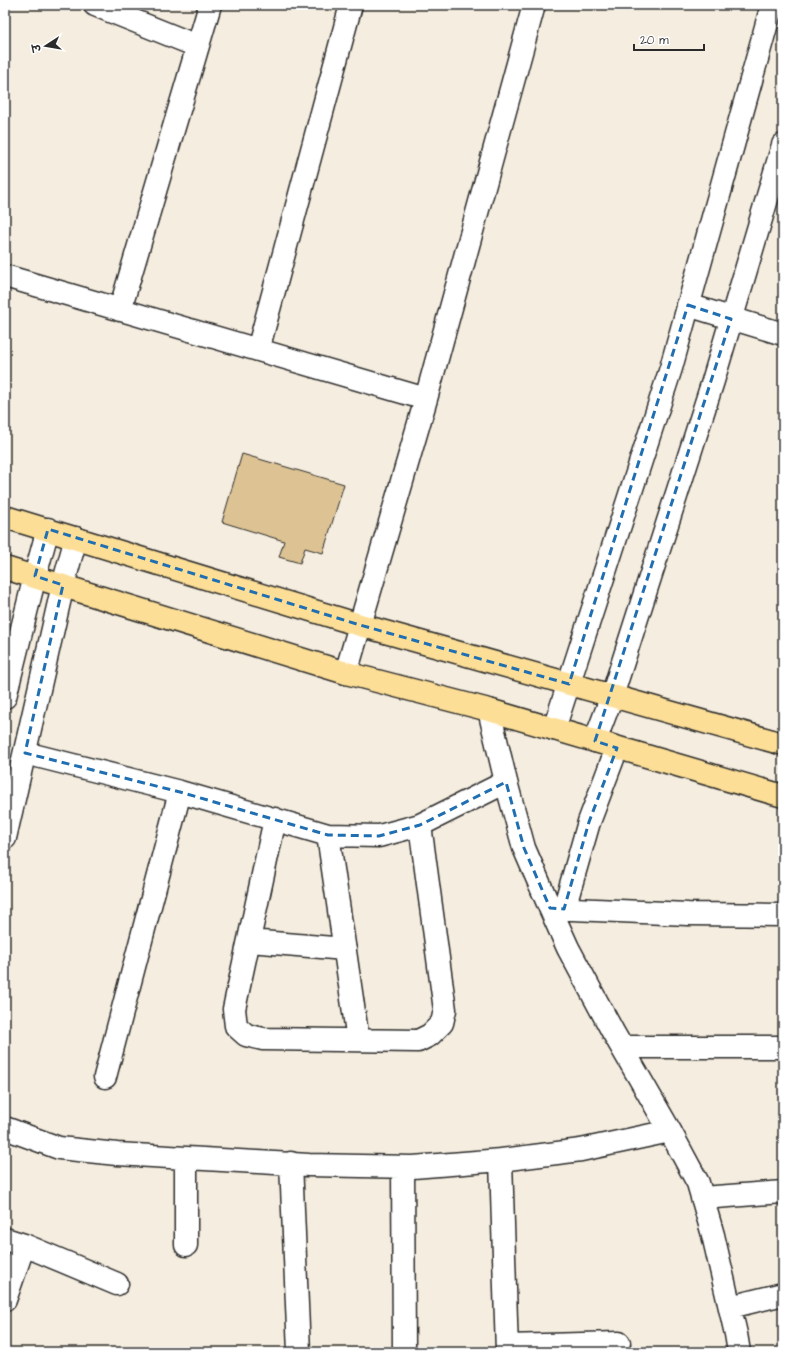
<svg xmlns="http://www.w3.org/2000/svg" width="788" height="1357" viewBox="0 0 788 1357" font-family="'Architects Daughter','Playpen Sans Deva',sans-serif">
<rect width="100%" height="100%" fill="#f5eddf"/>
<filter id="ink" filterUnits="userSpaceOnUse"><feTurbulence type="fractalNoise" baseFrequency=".025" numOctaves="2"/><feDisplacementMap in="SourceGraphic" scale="8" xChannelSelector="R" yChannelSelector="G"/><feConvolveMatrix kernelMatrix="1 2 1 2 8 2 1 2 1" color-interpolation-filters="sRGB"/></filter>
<g filter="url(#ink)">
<path fill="#ddc393" stroke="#2b2b2b" d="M242 454 344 484 323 553 305 548 300 563 279 557 284 541 222 522Z"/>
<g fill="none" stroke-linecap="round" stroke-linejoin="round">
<g stroke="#2b2b2b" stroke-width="25">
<path id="minor" d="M95 5 197 46
M5 276 426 399
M688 305 783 334
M120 310 210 5
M258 350 351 5
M346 673 426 399 534 5
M5 697 35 576 48 529
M489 710 506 782 524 848 550 908 568 948 613 1032 670 1131 698 1183 713 1235 736 1334 739 1352
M554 729 671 368 772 5
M595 741 612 696 713 381 783 145
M25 753 180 792 328 835 379 836 420 825 506 782
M275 819 234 1009 236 1026 246 1035 263 1039 418 1041 430 1035 442 1023 445 1010 420 825
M328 835 358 1040
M5 838 63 585 76 538
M550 908 688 914 783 915
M564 909 589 822 617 748
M249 941 345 949
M622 1047H783
M105 1077 180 792
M5 1128 59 1148 117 1154 309 1165 413 1167 501 1160 581 1150 670 1131
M501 1160 507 1352
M291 1163 299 1352
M403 1167 404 1352
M702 1198 783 1192
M5 1239 24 1245 117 1284
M186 1245V1158
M5 1300 24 1245
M730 1307 783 1294
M507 1346 619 1343"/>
</g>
<g stroke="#2b2b2b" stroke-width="25">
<path id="major" d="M5 517 360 625 783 744
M5 568 346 673 489 710 783 796"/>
</g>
<use href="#minor" stroke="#fff" stroke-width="22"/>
<use href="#major" stroke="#fcde96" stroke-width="22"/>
</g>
</g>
<path fill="none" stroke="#1f6fb2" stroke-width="3" stroke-dasharray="8 5" stroke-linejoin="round" d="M688 305 731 319 595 741 617 748 589 822 564 909 550 908 524 848 506 782 420 825 379 836 328 835 180 792 25 753 63 585 35 576 48 529 360 625 569 684Z"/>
<rect width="788" height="1357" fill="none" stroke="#fff" stroke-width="20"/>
<rect x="10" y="10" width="768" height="1337" fill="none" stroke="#2b2b2b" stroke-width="1.5" filter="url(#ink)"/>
<g transform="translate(46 46) rotate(258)" stroke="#ffffff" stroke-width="3" paint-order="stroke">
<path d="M0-3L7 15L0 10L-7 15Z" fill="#2b2b2b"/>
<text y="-6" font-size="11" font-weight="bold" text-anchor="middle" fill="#2b2b2b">उ</text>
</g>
<path d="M634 44v6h70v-6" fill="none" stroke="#2b2b2b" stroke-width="2"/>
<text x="640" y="44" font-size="12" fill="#2b2b2b" stroke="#ffffff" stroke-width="3" paint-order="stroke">20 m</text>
</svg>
